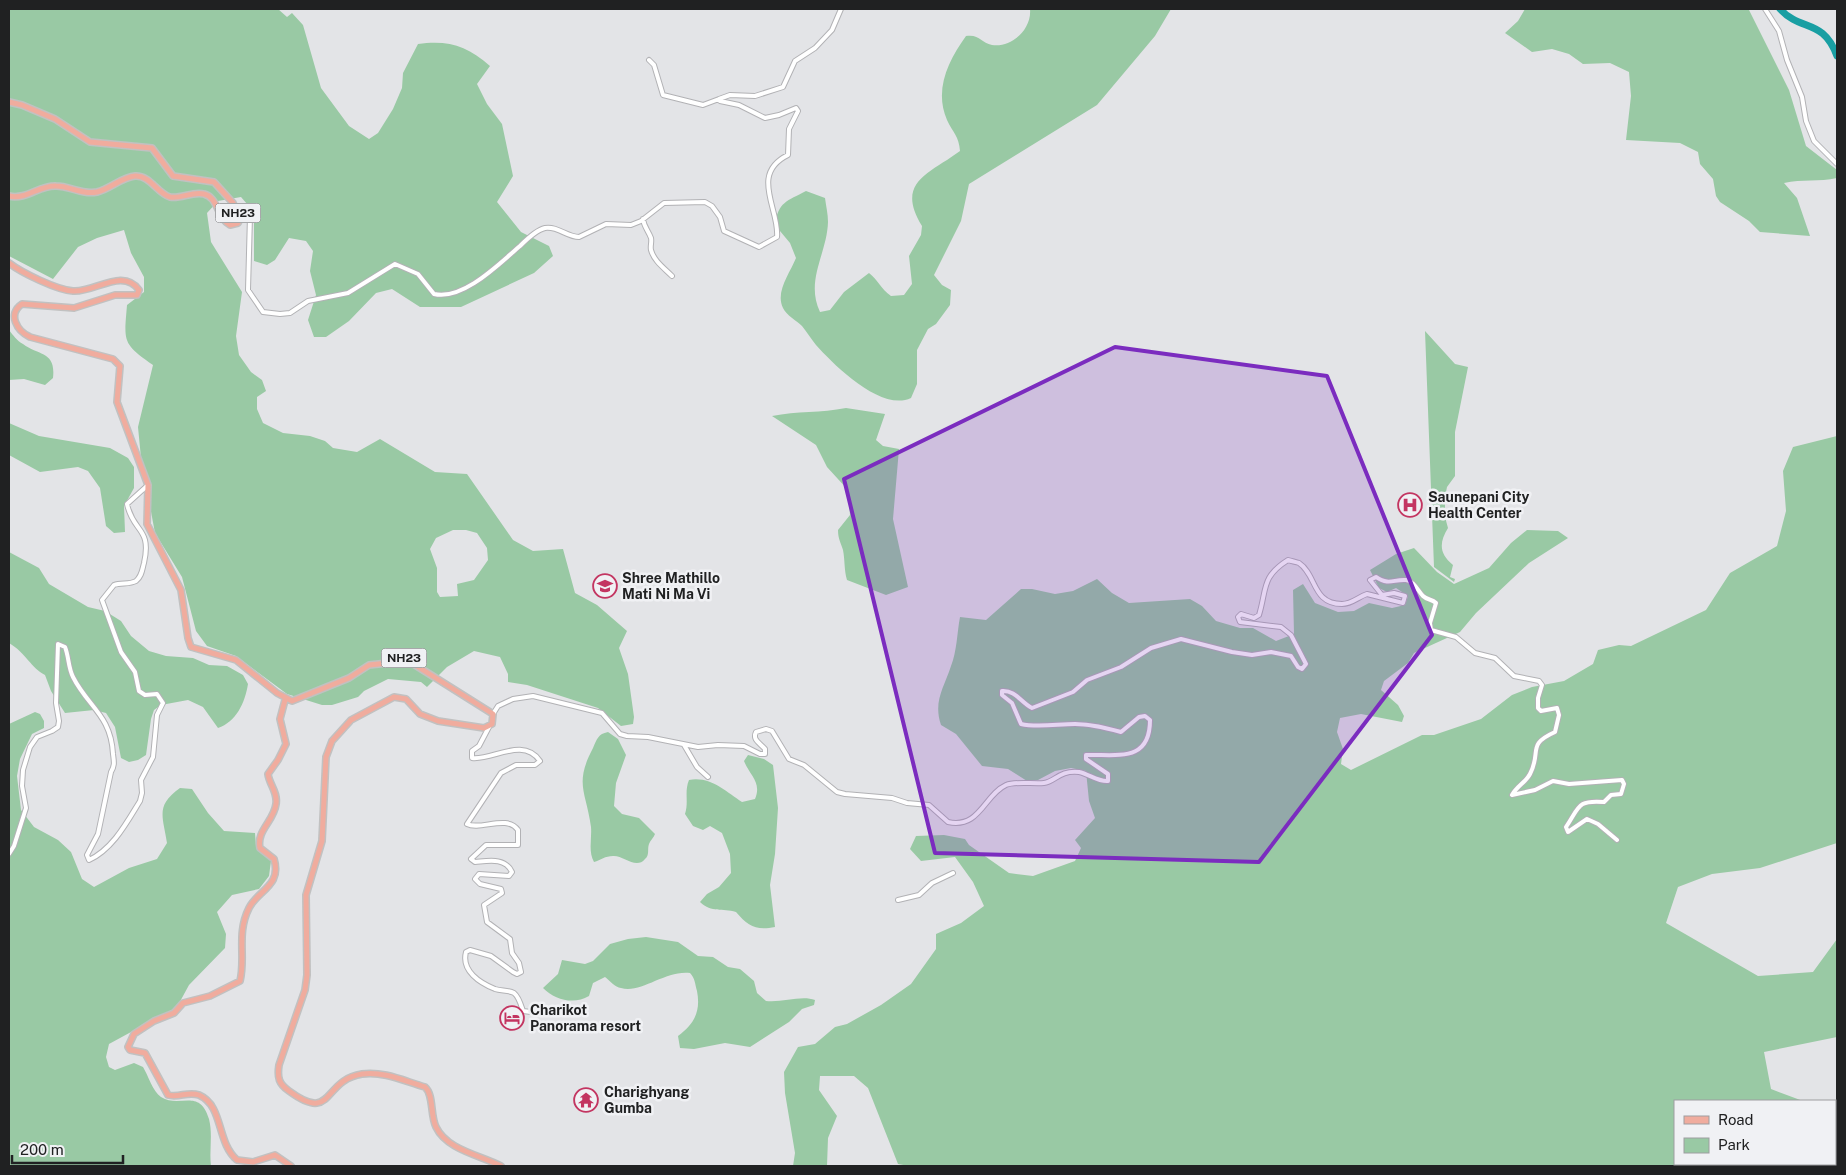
<svg xmlns="http://www.w3.org/2000/svg" width="1846" height="1175" viewBox="0 0 1846 1175" font-family="'Public Sans',sans-serif">
<rect width="100%" height="100%" fill="#e3e4e7"/>
<path fill="#99c9a4" fill-rule="evenodd" d="M9 9H278L287 17 292 13 303 25 321 88 349 126 369 139 378 133 393 109 402 88 403 73 418 44C449 40 467 46 490 66L477 84 487 104 502 124 513 176 497 202 521 232 549 246 553 256 534 273 461 307H420L392 289 376 293 349 321 326 337H314L308 320 316 295 310 271 313 251 306 241 289 238 275 260 267 265 254 261V212L241 197 218 201 207 213 211 242 242 292 236 336 239 355 251 372 262 380 266 391 257 397V409L263 423 283 433 310 436 325 441 333 448 357 452 380 439 435 472 467 474 513 540 533 551 563 549 575 593 597 605 627 631 619 648 628 674 634 717 633 724 621 726 598 708 527 685 508 682V674L500 657 474 651 447 667 427 687 421 682 388 679 364 691 358 697 332 705H322L287 694 236 656 207 646 196 631 182 577 155 533 141 458 138 427 153 365C122 343 124 342 127 305L144 292V277L131 253 124 230 97 238 78 247 53 279 9 256ZM453 530H466L477 533 487 548 488 560 474 580 457 584 458 596 440 597 437 592V568L430 549 436 538Z
M1030 9H1171L1155 36 1097 105 969 184 961 221 934 275 942 285 951 290 950 305 936 324 928 329 917 350V384L911 398C881 412 834 365 816 345 811 339 807 332 802 326 797 321 786 315 783 308 775 292 790 273 796 258L790 243 775 225C778 202 787 201 806 191L825 198C826 206 828 214 828 222 827 254 805 280 820 312L830 310 844 292 869 273C878 280 881 289 891 296L904 295 912 284 909 256 921 235 922 226C895 182 929 174 960 151 959 136 953 133 947 120 934 90 948 61 966 36 980 34 981 43 992 45 1012 48 1032 29 1030 9Z
M1525 9 1749 10 1789 90 1806 146 1837 170V178C1819 182 1802 179 1784 183L1797 198 1810 236 1760 232 1749 221 1720 202 1716 196 1713 179 1700 164 1698 152 1680 143 1626 140 1631 96 1629 72 1610 63 1583 64 1569 54 1552 49 1532 52 1505 33 1518 21Z
M9 330C13 335 17 341 23 344 39 356 56 351 53 378L45 385 24 379 9 380Z
M1425 331 1455 364 1468 367 1455 432V476L1447 487 1445 497V517L1448 528C1439 543 1439 553 1453 565L1450 577 1455 579 1454 582 1434 567Z
M846 408 885 414 876 440 883 446 899 449 893 519 908 587 886 595 847 580C844 570 845 560 843 550 841 543 838 539 838 530L850 515 848 490 827 467 816 445 772 416C797 411 821 413 846 408Z
M9 423 39 436 110 448 128 458 134 467V488L124 506 125 532 114 533 106 526 100 488 88 471 78 467 40 472 9 455Z
M1837 436V843L1760 868 1712 874 1678 887 1666 923 1758 976 1813 972 1837 939V1037L1764 1052 1771 1089 1803 1101H1675V1164H1835V1106H1837V1166H909L898 1164 868 1088 854 1076H820L819 1090 837 1116 828 1138 827 1166H793L795 1153 785 1093 784 1072 798 1047 815 1044 835 1027 847 1024 881 1005 911 984 936 949V934L961 923 984 906 973 882 955 857 921 861 910 849 916 836 944 835 965 839 969 845 1009 873 1033 876 1075 861 1081 848 1075 840 1095 818 1089 801 1086 771 1071 768 1055 771 1038 780 1027 781 1008 769 982 766 956 734 941 725C933 701 944 688 951 666 957 651 957 633 960 617L986 620 1021 589H1032L1055 594 1073 591 1097 579 1112 593 1129 603 1190 599 1202 606 1216 621 1240 628H1253L1276 641 1294 634 1293 590 1303 584 1315 603 1338 612 1354 611 1369 603 1392 608 1405 605 1408 596 1396 588 1387 592 1379 588 1370 570 1396 554 1414 548 1437 572 1454 584 1489 568 1511 543 1527 530 1558 531 1568 538 1529 563 1476 613 1460 632 1414 653 1408 663 1384 681 1381 690 1398 705 1404 716 1402 722 1361 714 1340 718 1337 732 1343 749 1341 764 1351 770 1422 735H1434L1481 719 1512 695 1532 687 1564 681 1593 664 1598 650 1619 645 1631 646 1706 610 1730 573 1777 546 1786 511 1783 471 1793 447Z
M9 552 39 568 49 584 88 607 105 611 121 621 131 636 149 651 166 656 193 658 209 665 227 666 243 675 248 684C245 703 236 722 218 728L203 707 188 700 161 705 154 710 151 719 146 755 138 760 129 762 121 758 115 727 106 713 94 710 65 713 51 691 45 675C31 668 26 653 9 643Z
M35 712 40 714 44 721V728L32 734 20 759 17 776 21 810 34 827 58 840 71 852 82 879 94 887 129 868 157 859 167 843C163 816 155 806 180 788L192 789 208 813 224 831 255 833 256 846 271 861 269 876 259 889 232 895 217 912 226 934 225 948 189 985 177 1007 109 1044 106 1057 109 1067 115 1070 134 1063 143 1067C148 1075 153 1092 161 1097 180 1109 199 1087 209 1119 213 1135 209 1150 211 1166H9V724Z
M608 732 618 739 626 755 616 783 614 806 622 814 639 818 655 834C654 837 650 841 649 844 647 849 650 855 645 859 636 870 623 855 613 856 605 856 601 860 594 862 588 851 592 839 591 827 586 791 574 784 593 748 597 739 598 734 608 732Z
M748 755 764 759 773 765 778 808 775 854 770 885 775 927C756 931 748 926 736 912 722 908 712 913 700 902L707 894 719 887 731 873 730 854 722 833 710 826 703 830 693 826 685 814C689 802 684 792 689 780 711 776 726 792 742 802L755 799C762 782 750 776 744 761Z
M646 937 678 942 698 956 713 957 728 967 740 969 754 981 757 993 766 1001C782 1003 801 995 815 1000L814 1005 802 1009 789 1022 750 1047 725 1043 694 1049 680 1048 678 1036C694 1024 701 1012 697 991 695 984 695 978 690 973 665 970 641 994 621 988 615 987 610 981 605 977L593 983 589 996C574 1005 555 1000 543 988L558 974 562 960 585 964 593 961 610 944 628 939Z"/>
<g fill="none" stroke-linecap="round" stroke-linejoin="round">
<path stroke="#199fa3" stroke-width="7" d="M1780 9C1801 32 1823 18 1837 56"/>
<g stroke="#b2b2b5" stroke-width="6">
<path id="minor" d="M1765 9 1779 31 1787 60 1802 97 1806 121 1814 141 1837 164
M649 60 654 65 663 95 703 105 719 99
M237 210H241L250 216 248 290 263 312 280 314 290 313 308 301 348 293 395 264 418 274 434 294C463 301 500 263 520 246 526 240 536 230 545 228 558 226 567 237 579 237L606 224 631 225 641 221 664 203 705 202 712 206 720 217 724 231 759 247 777 237C780 210 749 174 788 155L789 129 798 111 796 108 779 115 765 118 739 105 720 101 719 99 730 95 755 96 783 87 795 61 815 48 832 30 841 9
M643 219C644 227 648 230 651 238 652 242 650 246 651 250 654 261 664 268 672 276
M493 714 498 706 513 699 533 696 602 713 620 734 627 736 648 737 698 747 718 745 744 746 760 754H765V749C760 743 752 740 756 732L766 729 772 731 789 759 804 765 837 792 845 794 892 798 907 803 929 805 948 822C980 829 984 795 1006 785 1016 781 1032 784 1044 783 1055 782 1059 770 1079 772 1089 774 1098 782 1108 781V774L1086 759V755C1117 754 1150 763 1150 720L1145 716 1139 717 1121 732C1106 728 1091 724 1075 724 1058 724 1037 728 1021 724L1012 703 1002 695V691C1016 690 1021 703 1032 708L1073 692 1087 680 1121 667 1151 648 1181 639 1232 652 1252 655 1271 652 1291 656 1298 667 1302 669 1306 664 1291 635 1281 627 1240 622 1238 617 1241 614 1254 618 1259 615C1267 589 1261 577 1288 560 1291 561 1296 562 1299 563 1317 575 1312 604 1342 604 1352 604 1358 597 1367 594L1403 603 1405 596 1394 593 1382 595 1370 580 1376 577C1390 586 1393 579 1406 580 1414 581 1418 591 1423 596 1427 600 1432 599 1436 603L1430 623 1431 630 1456 637 1475 653 1495 658 1514 676 1539 681 1542 685 1538 698V708L1541 711 1557 708 1559 715 1555 732C1526 745 1542 751 1530 774 1526 782 1517 786 1512 795L1535 790 1553 781 1569 784 1622 780 1624 784 1621 794 1611 795 1604 802C1577 800 1580 806 1566 827L1568 832 1587 819 1598 824 1617 840
M490 725 479 746 472 751V758C492 761 523 736 540 761L535 765H516L501 773 467 824C480 831 507 814 518 830V845H486L471 859 475 862C488 861 505 857 512 872L509 876 479 874 475 879 480 884 501 889 502 893 484 905 487 922 510 939 512 953 519 963 521 972 517 974 513 972 491 956 470 950 466 952C461 971 480 983 495 989 501 991 509 990 514 993 519 997 521 1005 523 1011L531 1012
M684 745 697 767 708 777
M9 854 14 846 26 808 22 786 23 770 30 747 37 737 52 731 58 727 59 721 56 703 58 644 65 647C69 657 68 667 73 677 88 707 111 715 113 754 114 762 115 765 111 772L98 834 87 855 89 860C113 849 127 822 140 801L142 793 141 780 153 757 157 715 163 703 157 694 145 695 139 691 135 672 121 652 102 600 114 585C121 582 129 585 136 581 142 576 142 570 144 563 152 527 133 533 127 504L148 485
M898 900 919 895 932 883 953 873"/>
</g>
<g stroke="#c1c1c1" stroke-width="8">
<path id="major" d="M9 102 22 105 55 119 90 142 152 148 173 176 214 182 233 203 240 219 238 223 230 225C217 218 218 197 204 194 193 191 181 199 170 197 157 193 150 175 135 176 122 177 110 189 97 192 82 195 70 186 56 186 39 185 27 200 9 196
M9 263C22 273 57 290 73 291 94 293 123 267 139 290L137 295H115L74 308 22 304C7 314 17 331 30 337L113 359 120 366 117 402 148 485 147 524 181 590 188 638 191 647 236 660 277 693 292 701 349 678 369 665 388 663 404 658 493 714 492 724 484 728 438 721 420 714 406 699 394 697 351 720 332 741 326 757 322 841 306 895 307 975 305 990 279 1065C277 1078 279 1084 289 1091 334 1124 322 1080 362 1074 384 1071 404 1081 425 1087 434 1095 430 1115 436 1127 447 1150 480 1155 501 1166
M285 700 280 719 286 744 278 760 268 774C269 784 278 792 276 804 274 821 256 831 260 848L274 859C282 886 258 890 249 908 236 934 246 957 240 981L210 996 183 1003 174 1013 154 1021 134 1034 128 1047 130 1050 145 1053 168 1095C179 1098 188 1091 199 1095 224 1106 216 1142 237 1160L253 1162 275 1155 291 1166"/>
</g>
<use href="#minor" stroke="#fff" stroke-width="4"/>
<use href="#major" stroke="#f0ac9e" stroke-width="5"/>
</g>
<path fill="#7b2cbf" fill-opacity="0.2" stroke="#7b2cbf" stroke-width="4" stroke-linejoin="round" d="M1115 347 1327 376 1432 635 1259 862 935 853 844 479Z"/>
<defs>
<g id="hospital-ring" transform="scale(1.25)"><circle r="9.5" fill="#f0f1f4" stroke="#c33561" stroke-width="1.5"/><path d="M-5-5h3v3.5h4V-5h3V5h-3V1.5h-4V5h-3Z" fill="#c33561"/></g>
<g id="school-ring" transform="scale(1.25)"><circle r="9.5" fill="#f0f1f4" stroke="#c33561" stroke-width="1.5"/><path d="M0-5L7-2L0 1L-7-2ZM-4 1L0 2.5L4 1V4Q0 6-4 4Z" fill="#c33561"/></g>
<g id="hotel-ring" transform="scale(1.25)"><circle r="9.5" fill="#f0f1f4" stroke="#c33561" stroke-width="1.5"/><path d="M-6-4.5h1.5V1H6V5H4.5V3h-9V5H-6ZM-4 0a1.8 1.8 0 1 1 3.6 0ZM.5 0V-2.5h3Q6-2.5 6 0Z" fill="#c33561"/></g>
<g id="temple-ring" transform="scale(1.25)"><circle r="9.5" fill="#f0f1f4" stroke="#c33561" stroke-width="1.5"/><path d="M0-6L5-2H3V0L6.5 2.5H4V6H1.5V3h-3V6H-4V2.5H-6.5L-3 0V-2H-5Z" fill="#c33561"/></g>
</defs>
<g fill-rule="evenodd">
<use href="#hospital-ring" x="1410" y="505"/>
<use href="#school-ring" x="605" y="586"/>
<use href="#hotel-ring" x="512" y="1018"/>
<use href="#temple-ring" x="586" y="1100"/>
</g>
<g text-anchor="middle" dominant-baseline="central" stroke-width="5" stroke-linejoin="round" paint-order="stroke">
<g fill="#f0f1f4" stroke="#5e5f61" stroke-width="1">
<rect x="215.5" y="203.5" width="45" height="19" rx="4"/>
<rect x="381.5" y="648.5" width="45" height="19" rx="4"/>
</g>
<g font-size="12" font-weight="bold" fill="#202122">
<text x="238" y="213">NH23</text>
<text x="404" y="658">NH23</text>
</g>
<g font-size="14" font-weight="bold" fill="#202122" stroke="#f0f1f4" text-anchor="start">
<text x="1428" y="497">Saunepani City<tspan x="1428" dy="16">Health Center</tspan></text>
<text x="622" y="578">Shree Mathillo<tspan x="622" dy="16">Mati Ni Ma Vi</tspan></text>
<text x="530" y="1010">Charikot<tspan x="530" dy="16">Panorama resort</tspan></text>
<text x="604" y="1092">Charighyang<tspan x="604" dy="16">Gumba</tspan></text>
</g>
</g>
<rect width="1846" height="1175" fill="none" stroke="#202122" stroke-width="20"/>
<rect x="1674" y="1100" width="162" height="65" fill="#f0f1f4" stroke="#9d9ea0"/>
<rect x="1684" y="1116" width="25" height="8" fill="#f0ac9e" stroke="#9d9ea0"/>
<text x="1718" y="1125" font-size="15" fill="#202122">Road</text>
<rect x="1684" y="1138" width="25" height="15" fill="#99c9a4" stroke="#9d9ea0"/>
<text x="1718" y="1150" font-size="15" fill="#202122">Park</text>
<path d="M12 1155v8h111v-8" fill="none" stroke="#202122" stroke-width="2.5"/>
<text x="20" y="1155" font-size="15" fill="#202122" stroke="#f0f1f4" stroke-width="4" paint-order="stroke">200 m</text>
</svg>
